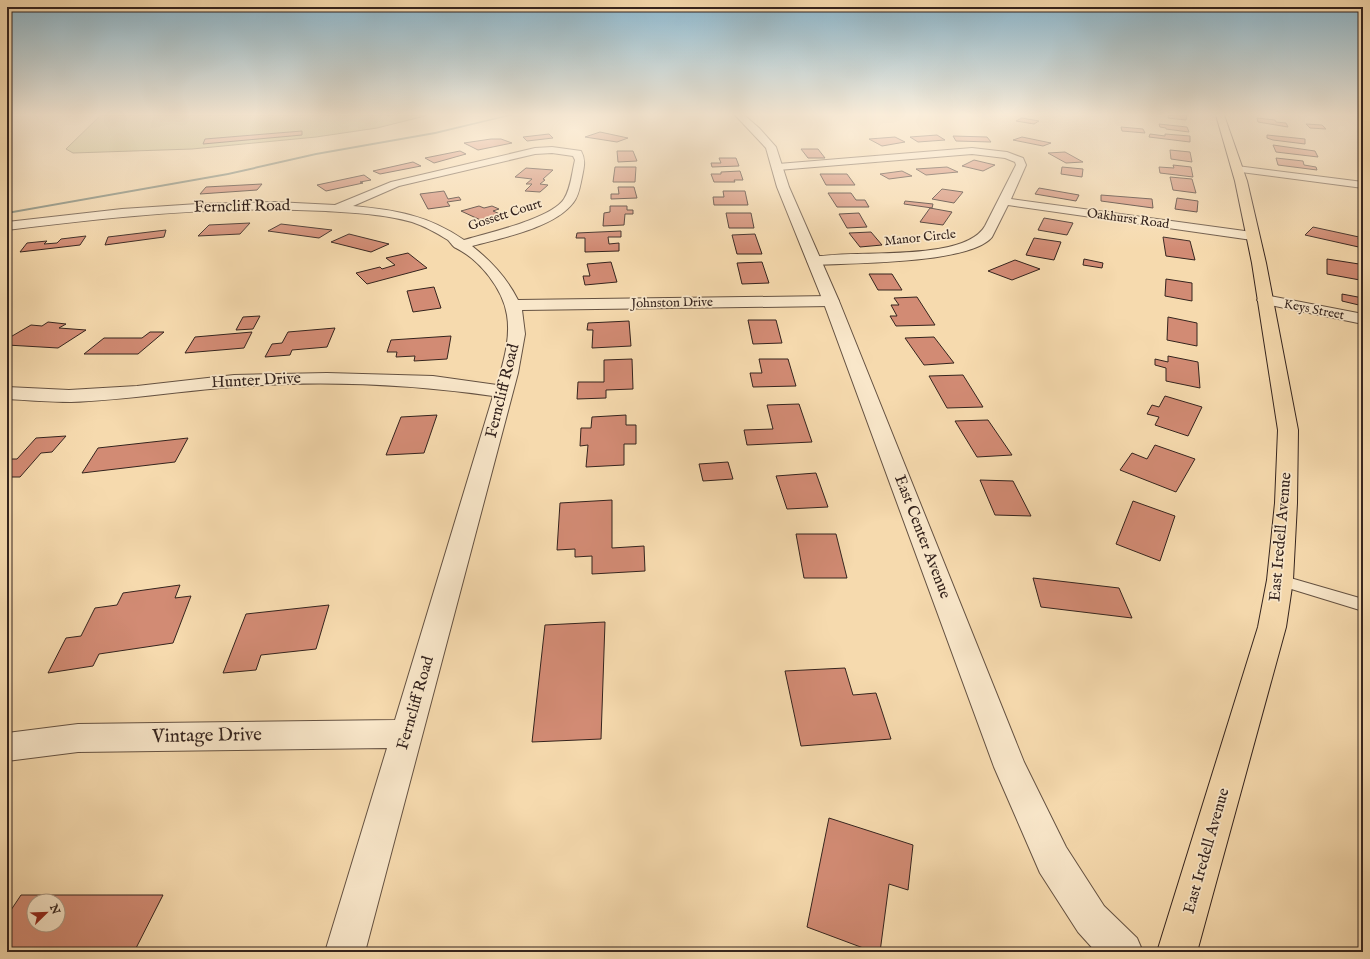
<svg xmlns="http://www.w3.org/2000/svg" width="1370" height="959" viewBox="0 0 1370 959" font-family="'IM FELL English',serif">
<rect width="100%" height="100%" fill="#f6daae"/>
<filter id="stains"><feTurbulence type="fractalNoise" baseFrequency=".005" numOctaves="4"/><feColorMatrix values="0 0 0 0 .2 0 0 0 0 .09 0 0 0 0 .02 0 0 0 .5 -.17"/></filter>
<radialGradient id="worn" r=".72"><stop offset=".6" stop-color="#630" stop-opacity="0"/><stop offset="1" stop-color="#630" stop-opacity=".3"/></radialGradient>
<path fill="#c4bd85" stroke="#7c7052" d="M101 115H425V116L377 128 316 137 192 149 73 153 66 149Z"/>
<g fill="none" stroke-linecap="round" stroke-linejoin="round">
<path fill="#737f71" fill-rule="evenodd" d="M507 115H513L435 134 316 155 228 175 7 214V212L228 173 316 153 435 132Z"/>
</g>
<path fill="#d28b74" stroke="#35241e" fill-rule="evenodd" d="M1169 115H1187L1186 120 1168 118Z
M1022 118 1039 121 1034 124 1016 121Z
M1257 118 1275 120 1276 122 1286 123 1288 127 1258 122Z
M1159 124 1187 127 1189 132 1166 129V128L1160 127Z
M1306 124 1322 125 1326 129 1310 128Z
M1121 127 1143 129 1145 133 1122 131Z
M302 131V135L203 144 205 139Z
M600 132 628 138 617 142 585 137Z
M549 134 553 138 527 141 523 137Z
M1150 134 1165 136V134L1190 136V142L1149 137Z
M937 135 945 140 918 142 910 137Z
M1267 135 1305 139V144L1273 140 1267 138Z
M953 136 987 137 991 142 956 141Z
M895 137 905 142 882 146 869 139Z
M1022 137 1051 143 1043 146 1013 140Z
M491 139H501L512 143 478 150 464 143Z
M1273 145 1315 151 1318 157 1276 152Z
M801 149H818L825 158H808Z
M1170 150 1190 152 1192 162 1171 159Z
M460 151 466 154 434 163 425 158Z
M617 151H633L637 161 618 162Z
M1065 152 1083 162 1066 163 1048 153Z
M719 158H736L739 166 712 167 711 163H721Z
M1276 158 1303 161 1304 165 1316 167 1317 170 1278 165Z
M974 160 995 165 983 171 962 166Z
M413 162 421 166 380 174 373 171Z
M1173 165 1191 167 1193 177 1160 173 1159 167 1174 168Z
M615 167H636L635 182H613Z
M947 167 958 172 926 175 916 169Z
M1062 167 1083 169 1082 177 1061 174Z
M526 168 553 170 543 179 545 180 540 184 548 185 540 192 525 191 532 184H526L532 179 515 177Z
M740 171 743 180H734L735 182H714L711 174H721V172Z
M902 171 912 176 889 179 880 174Z
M820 174H847L855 185H826Z
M364 175 371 180 360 182 363 183 326 191 317 185Z
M1170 177 1192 179 1196 193 1173 190Z
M262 184 257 190 200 194 206 187Z
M618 187H634L637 198 611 199V194H619Z
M1039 188 1079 195 1076 201 1035 194Z
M942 189 963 192 954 203 932 199Z
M444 191 448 199 459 197 461 200 447 202 450 206 428 209 420 194Z
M723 191H745L748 205H714L713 197H724Z
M828 193H851L856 200H865L869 207H837Z
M1101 195 1152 199 1153 208 1101 201Z
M1177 198 1198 201 1197 212 1175 209Z
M905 201 933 204 932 208 904 204Z
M479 206 484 208 492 206 499 209 493 211 507 217 487 223 461 211Z
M610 206H627V210H633V214H625L624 225 603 226 604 213 610 212Z
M930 208 952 212 943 225 920 222Z
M726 213H751L754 228H729Z
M859 213 867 227 847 228 839 214Z
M1044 218 1073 223 1067 235 1038 230Z
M250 223 240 234 198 236 209 225Z
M281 224 332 230 319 238 268 231Z
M1313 227 1359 237 1358 239 1363 240V248L1305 235Z
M166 230 164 237 105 245 108 237Z
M621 231V237H608L609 244 619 243V251L585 252V238H576L577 233Z
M871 232 882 245 860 247 849 233Z
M349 234 389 244 371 252 331 242Z
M755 234 762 254H737L732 235Z
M86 236 80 245 20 252 27 243 47 241 44 244 57 243 61 239Z
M1163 237 1190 241 1195 260 1166 256Z
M1034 238 1061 242 1054 260 1026 255Z
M408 253 427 268 367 284 356 273 380 267 382 269 395 265 386 258Z
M1084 259 1103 263 1102 268 1083 265Z
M1327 259 1359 264 1360 280 1327 274Z
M1015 260 1040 269 1012 280 988 271Z
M611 262 617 282 585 285 583 276H590L587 264Z
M762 262 769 283 742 284 737 263Z
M869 274H892L902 290H878Z
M1166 279 1192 283V301L1165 296Z
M434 287 441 308 413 312 407 291Z
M1342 294 1363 298V306L1342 301Z
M917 297 935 325 896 326 890 316H897L891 305H899L894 298Z
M260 316 253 329 236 330 243 317Z
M1168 317 1197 323V346L1167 340Z
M748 320H776L782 343 753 344Z
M629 321 631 346 592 348 593 330H587L588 323Z
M48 322 66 324 59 328 86 330 58 348 7 345V339L31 325 42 326Z
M335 328 327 347 292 350 290 355 265 357 272 344 282 343 288 332Z
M150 332H164L138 354H84L104 338H142Z
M252 332 244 348 185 353 195 337Z
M451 336 447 359 414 361 415 356 396 357 397 352H387L391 340Z
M934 337 954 363 924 365 905 338Z
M1168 356 1198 362 1200 388 1166 381V368L1155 365V359L1168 362Z
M632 359 633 389 606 390V398L577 399 578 382H604V360Z
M759 359H788L796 386 753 387 750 373H762Z
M963 375 983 407 947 408 929 376Z
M1165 396 1202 407 1188 436 1155 425 1159 417 1147 414 1152 405 1159 407Z
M799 404 812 442 747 445 744 430 773 429 767 405Z
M437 415 424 453 386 455 401 417Z
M626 415V425H636V444H624V465L586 467 588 445 580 446 581 428H591L592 417Z
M988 420 1012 455 977 457 955 421Z
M66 436 52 452 41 453 20 477H7V459H17L36 438Z
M188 438 175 462 82 473 98 448Z
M1155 445 1195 459 1176 492 1120 470 1132 453 1147 459Z
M728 462 733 479 703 481 699 464Z
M816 473 828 507 787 509 776 476Z
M980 480 1013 481 1031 516 995 515Z
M612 500V548L644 546 645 571 592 574V556L575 557V549L557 550 560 503Z
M1133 501 1175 516 1160 561 1116 544Z
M796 534H836L847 578H804Z
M1033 578 1119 588 1132 618 1041 607Z
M180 585 175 598 191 596 173 643 99 654 93 666 48 673 66 638 81 636 95 608 117 605 123 593Z
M329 605 316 649 261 655 256 670 223 673 246 614Z
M605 622 601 739 532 742 545 625Z
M845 668 853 695 876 693 891 739 801 746 785 671Z
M829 818 913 845 908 890 889 884 880 952H874L807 927Z
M21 895H163L134 952H7V916ZM34 901H58V925H34Z"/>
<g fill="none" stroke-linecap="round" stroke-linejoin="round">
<g stroke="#655242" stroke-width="2">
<path id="service" d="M1280 575 1363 599V611L1275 584 1273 580 1275 576Z"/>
</g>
<g stroke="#655242" stroke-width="2">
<path id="minor" d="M552 147 581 151C586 160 584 167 582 177 580 186 579 196 573 203 554 228 501 238 472 246 491 261 507 278 518 300L831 296 836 298 839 301 836 304 831 306 522 310 525 334 518 373 365 952H325L387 748 78 752 7 761V733L78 724 395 720 493 396C408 384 320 380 233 387 179 391 125 400 71 402 50 402 28 400 7 399V387L69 390 137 386 234 375 327 373 433 376 497 385C503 363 511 339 507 315 503 289 480 260 456 248 453 247 451 243 448 240 437 233 424 226 412 222 384 214 354 213 326 211 219 205 113 217 7 230V222L122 209 198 204 275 202 335 205 391 182 535 148ZM552 153 573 156 575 160C572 172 571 188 564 199 551 219 487 233 464 240 428 215 395 210 353 206L399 186 535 154Z
M972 148 1007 152 1023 158 1026 165 1011 199 1252 232 1257 233 1259 236 1257 239 1252 240 1008 205 992 237C970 264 851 263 814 265L809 264 807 261 809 258C849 248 963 264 985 226L1016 165 1015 162 1005 158 972 154 778 170 773 167 778 164Z
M1237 166 1363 182V188L1233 171 1232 169 1233 167Z
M1265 295 1363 314V324L1260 303 1257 300 1260 297Z"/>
</g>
<g stroke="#655242" stroke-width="2">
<path id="tertiary" d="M735 115H744L759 128 776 147 789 187 839 301 1024 762 1066 847 1104 906 1137 938 1143 952H1096L1078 932 1040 873 994 767 823 301 777 187 766 148Z"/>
</g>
<g stroke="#35241e" stroke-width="2">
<path id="primary" d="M1216 115H1224L1247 181 1266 263 1298 430 1297 503 1293 580 1286 627 1197 952H1157L1258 627 1267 580 1275 503 1278 430 1252 263 1235 181Z"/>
</g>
<use href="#service" fill="#f9e7ca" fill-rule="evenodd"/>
<use href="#minor" fill="#f9e7ca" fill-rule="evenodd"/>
<use href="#tertiary" fill="#f9e7ca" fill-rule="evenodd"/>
<use href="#primary" fill="#f6daae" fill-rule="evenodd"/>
</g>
<linearGradient id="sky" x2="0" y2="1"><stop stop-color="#8ab7ce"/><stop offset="0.46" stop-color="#fbeedb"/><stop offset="1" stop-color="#fbeedb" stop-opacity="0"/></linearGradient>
<rect width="1370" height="249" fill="url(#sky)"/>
<g text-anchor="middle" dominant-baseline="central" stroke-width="3.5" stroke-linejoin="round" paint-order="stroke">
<g font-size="13" fill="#35241e" stroke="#f9e7ca">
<text transform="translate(505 215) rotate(-18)">Gossett Court</text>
<text transform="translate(1128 219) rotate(8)">Oakhurst Road</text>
<text transform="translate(920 238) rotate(-6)">Manor Circle</text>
<text transform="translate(672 303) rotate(-1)">Johnston Drive</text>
<text transform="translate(1314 310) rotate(11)">Keys Street</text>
</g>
<g font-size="16" fill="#35241e" stroke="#f9e7ca">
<text transform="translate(242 207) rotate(-1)">Ferncliff Road</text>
<text transform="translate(256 381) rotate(-3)">Hunter Drive</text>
<text transform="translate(503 391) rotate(-76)">Ferncliff Road</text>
<text transform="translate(922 537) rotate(69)">East Center Avenue</text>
<text transform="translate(1281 537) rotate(-85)">East Iredell Avenue</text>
<text transform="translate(416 703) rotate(-74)">Ferncliff Road</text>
<text transform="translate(1207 851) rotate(-74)">East Iredell Avenue</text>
</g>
<g font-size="19" fill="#35241e" stroke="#f9e7ca">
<text transform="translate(207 736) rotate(-1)">Vintage Drive</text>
</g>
</g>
<rect width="1370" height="959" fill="none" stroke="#f6daae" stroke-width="24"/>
<rect x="8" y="8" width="1354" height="943" fill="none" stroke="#35241e" stroke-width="2"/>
<rect x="12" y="12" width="1346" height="935" fill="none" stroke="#35241e"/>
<g transform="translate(46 913) rotate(67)"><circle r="19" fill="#f9e7ca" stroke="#ab9985"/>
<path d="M0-3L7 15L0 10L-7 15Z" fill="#8f2418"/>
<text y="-6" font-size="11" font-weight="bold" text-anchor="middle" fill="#35241e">N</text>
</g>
<rect width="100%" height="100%" filter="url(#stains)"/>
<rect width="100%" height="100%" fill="url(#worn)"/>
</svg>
